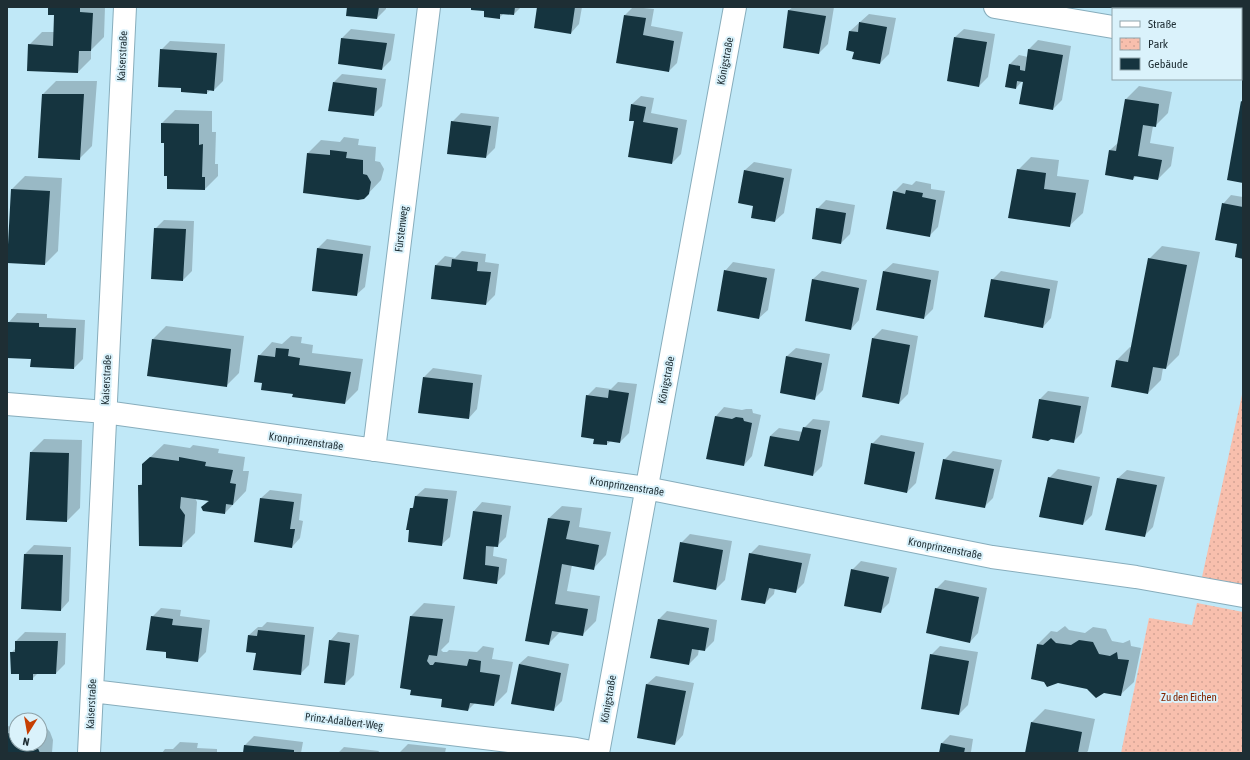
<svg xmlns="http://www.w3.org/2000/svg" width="1250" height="760" viewBox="0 0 1250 760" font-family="'Asap Condensed',sans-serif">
<defs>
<pattern id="park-dots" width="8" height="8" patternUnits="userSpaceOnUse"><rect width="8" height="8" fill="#f8bfad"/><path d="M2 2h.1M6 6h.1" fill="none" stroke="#d4a495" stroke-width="1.8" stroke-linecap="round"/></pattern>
</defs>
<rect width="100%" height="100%" fill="#c0e8f7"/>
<path fill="url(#park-dots)" d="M1243 390V586L1202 577Z
M1197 603 1243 612V753H1121L1149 618 1192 625Z"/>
<path fill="#0003" d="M49 7H105L104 37 91 50V59L78 72 29 45 42 32H54L55 14Z
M348 7H386V9L377 18Z
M472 7H521L514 14 504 13 499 18 485 10Z
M538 7H582L579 24 571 33Z
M633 7 654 9 651 26 683 32 677 63 669 71 625 15Z
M793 7H834L828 44 819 53 789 10Z
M869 14 896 18 889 54 880 63 855 51 847 50 850 31Z
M351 29 395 34 391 60 382 69 339 63 342 38Z
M964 29 995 34 988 77 979 86 955 37Z
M1038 40 1071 46 1062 100 1053 109 1024 79 1016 88 1006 86 1010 64 1019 55 1028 57 1029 49Z
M170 41 225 44 223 81 214 90H210L207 93 182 87 161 50Z
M342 74 386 79 382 106 373 115 334 82Z
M56 81H97L92 146 79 159 43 94Z
M1139 86 1172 92 1168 113 1155 126H1153L1150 143 1174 147 1171 166 1158 179 1137 175 1133 179 1110 150 1119 142 1126 99Z
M641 96 654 98 651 113 687 120 681 154 672 163 635 120 632 104Z
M175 110 212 111V132H216L215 164H218V176L205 189 165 142 162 123Z
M461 113 499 117 495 148 486 157 452 122Z
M344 137 359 139 358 145 376 147 375 161 380 162 384 169 381 180 364 198 308 153 321 140 340 142Z
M1031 157 1059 160 1057 176 1089 180 1083 213 1069 226 1018 170Z
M754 162 792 169 784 213 775 221 745 170Z
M25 176 62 178 58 251 45 264 12 189Z
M916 181 931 184V189L945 191 938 227 929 236 894 192 903 183 912 185Z
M1231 195 1243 197V258L1223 204Z
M826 200 855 205 850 234 841 243 817 209Z
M164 220 194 221 192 271 183 280 155 229Z
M327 239 371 246 365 287 356 295 313 290 318 248Z
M1162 246 1200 252 1179 355 1166 368H1163L1161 380 1148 393 1117 360 1130 347 1132 348 1149 259Z
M462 251 486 254 485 262 499 264 495 295 486 304 436 265 445 256 455 258Z
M733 262 775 269 768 310 759 318 725 271Z
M893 263 939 271 933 309 924 318 884 271Z
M822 271 867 280 859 320 851 329 813 279Z
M1001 271 1058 281 1051 318 1043 327 992 280Z
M17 313 47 314V318L85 320 83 359 74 368 32 358 7 357 9 322Z
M166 326 244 336 239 373 226 386 153 339Z
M882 329 918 336 908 394 899 403 873 338Z
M291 336 302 337 301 343 313 345 312 353 363 359 358 390 345 403 294 393 263 382 259 356 272 342 282 344Z
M796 348 830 354 823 390 814 399 787 356Z
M433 368 482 375 477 409 469 418 424 377Z
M618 382 637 384 629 433 620 442 611 441 607 444 594 443 595 438 587 396 596 387 611 389Z
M1048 391 1089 397 1082 433 1073 442 1050 438 1040 399Z
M724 407 742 410 746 409H752L753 413 761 415 752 456 744 465 716 416Z
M813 419 830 421 822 466 813 475 770 436 779 428 803 432 804 428Z
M881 435 924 443 916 483 907 492 872 444Z
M44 439 82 440 80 508 67 521 31 452Z
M164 444 190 448 193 445 219 449 218 453 245 457 243 471H249L246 491 225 513 202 507 209 500 195 498 197 502 195 533 182 546 139 486 143 482V464Z
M953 451 1002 460 993 498 984 507 944 460Z
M1058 469 1100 477 1092 515 1083 524 1049 478Z
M1127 470 1165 477 1153 527 1144 536 1118 478Z
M425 488 457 491 450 537 441 545 411 509 415 505 416 496Z
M270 490 302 494 299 520 303 521 300 538 292 547 261 498Z
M482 502 511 506 506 537 497 546H494L493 556 507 559 505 574 496 583 464 578 474 511Z
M562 506 582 508 579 527 611 532 606 555 593 569 572 565 567 591 600 596 596 621 582 635 561 631 548 644V519Z
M690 534 732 541 725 580 716 589 681 543Z
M34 545 71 547 69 601 61 610 25 554Z
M759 545 811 554 804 583 795 592 775 588 774 594 765 603 750 554Z
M861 561 897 568 889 603 880 612 852 570Z
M945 580 987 588 978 633 970 642 936 589Z
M424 603 455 606 449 642 441 650 443 652H447L449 650 477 652 483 646 494 648 492 659 513 662 507 692 494 705 475 703 468 710 443 698 412 689 401 688 411 616Z
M161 608 181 610 180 616 210 620 206 652 197 661 168 651 152 617Z
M667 611 717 620 714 641 705 650 699 649 698 655 689 664 658 620Z
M267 622 314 627 309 665 300 674 257 652 249 635 258 627H262Z
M1065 626 1069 630 1085 633 1093 627 1106 629 1112 641 1123 643 1130 640 1131 646 1141 648 1134 682 1120 695 1038 644 1051 631 1057 632Z
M25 632 66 633 65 664 56 673H38L32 679 20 673 11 653 16 648V641Z
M338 632 359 635 354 675 345 684 330 641Z
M940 646 978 652 968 705 959 714 931 655Z
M528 656 569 664 562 701 553 710 519 664Z
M656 676 694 683 683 735 675 744 647 684Z
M1045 709 1095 719 1088 751 1086 753H1026L1032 722Z
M16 725V744H40V727H46L50 732 53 740 52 753H7V726L14 727Z
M950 735 973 739 971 752 979 753H940L941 744Z
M254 736 303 742 301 753H244L245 745Z
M180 742 198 743 197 748 217 749V753H162L165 749H173Z
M408 744 446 748 445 753H399Z
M344 747 379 751 378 753H338Z"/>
<path fill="#15343f" d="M48 7H80V12L93 13 91 51H79L78 73 27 71 28 44 53 46 54 15H48Z
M347 7H379L377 19 346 16Z
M471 7H515L514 15 500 14V19L484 17V11L471 10Z
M537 7H575L571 34 534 28Z
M788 10 826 16 819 54 783 48Z
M624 15 646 18 643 35 674 41 669 72 616 63Z
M859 22 887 27 880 64 852 59 854 52 846 50 849 31 858 32Z
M954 37 987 42 979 87 947 81Z
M341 38 387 43 382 70 338 64Z
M160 49 217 53 214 91 207 90V94L181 92V88L158 87Z
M1028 49 1063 55 1053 110 1019 104 1023 82 1017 81 1016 89 1005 87 1009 64 1020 66V70L1025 71Z
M333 82 377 88 374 116 328 111Z
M42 94H84L80 160 38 158Z
M1125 99 1159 104 1156 127 1143 125 1138 156 1162 160 1158 180 1134 176 1133 180 1105 175 1109 150 1116 151Z
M1241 101 1243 102V183L1227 180Z
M631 104 646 107 643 122 678 128 672 164 628 157 634 121H629Z
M451 121 491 126 486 158 447 154Z
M161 123 199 124V145L203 144 202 177H205V190L167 189V176H164V143H161Z
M330 150 347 152 346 158 363 160V174L367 175 371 182 369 194 364 199 358 200 303 193 307 153 330 155Z
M1017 169 1046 173 1044 189 1076 193 1070 227 1008 218Z
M744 170 784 178 775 222 751 218 753 206 738 203Z
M11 189 50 191 45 265 7 263Z
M906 190 923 193 922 197 936 200 930 237 886 229 893 191 905 194Z
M1222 203 1243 207V259L1235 257 1237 244 1215 240Z
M816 208 846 213 841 244 812 239Z
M154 228 186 229 183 281 151 279Z
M317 248 363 254 357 296 312 291Z
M1148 258 1187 265 1166 369 1153 367 1148 394 1111 387 1116 360 1128 362Z
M452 259 478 262 477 271 491 272 486 305 431 299 435 265 451 267Z
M724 270 767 278 759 319 717 311Z
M883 271 931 280 924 319 876 310Z
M812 279 859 288 851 330 805 321Z
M991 279 1050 289 1043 328 984 317Z
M8 322 39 323V327L76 328 74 369 30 367 31 359 7 358Z
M872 338 910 345 899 404 862 397Z
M152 339 231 349 227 387 147 376Z
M276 348 289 349 288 356 300 358 299 365 351 372 345 404 292 397 293 394 261 390 262 383 254 382 258 355 275 357Z
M786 356 822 363 815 400 780 393Z
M423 377 473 383 469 419 418 413Z
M609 390 629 393 620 443 607 441V445L593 444 594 439 581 437 586 395 608 398Z
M1039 399 1081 406 1074 443 1051 439 1048 441 1032 438Z
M715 416 732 419 736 417 743 418 744 421 752 423 744 466 706 459Z
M803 427 821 430 813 476 764 466 770 436 799 441Z
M871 443 915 452 907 493 864 484Z
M30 452 69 453 67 522 26 520Z
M150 457 179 461V457L206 462 205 466 233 470 230 483 236 484 233 505 226 504 225 514 203 511 201 507 209 501 181 497 180 508 185 515 182 547 139 546 138 485H142V464Z
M943 459 994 469 985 508 935 499Z
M1048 477 1092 486 1083 525 1039 517Z
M1117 478 1157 485 1145 537 1105 530Z
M415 496 448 499 442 546 408 542 409 530H406L410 508H413Z
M260 498 294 502 290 529H295L292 548 254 542Z
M473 511 502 515 498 547 486 546 485 565 499 567 497 584 463 579Z
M548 518 570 521 566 539 599 545 594 570 562 564 555 604 588 609 583 636 552 631 549 645 525 641Z
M680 542 723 550 716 590 673 582Z
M749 553 802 563 796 593 769 588 765 604 741 600Z
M24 554 63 555 61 611 21 609Z
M851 569 889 577 881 613 844 606Z
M935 588 979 597 970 643 926 633Z
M151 616 173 619 172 625 202 628 198 662 166 658V652L146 650Z
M410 616 443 619 437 656 429 655 427 661 430 665H433L435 662 467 666 469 659 481 661 480 672 500 675 494 706 470 703 468 711 441 707 442 699 410 695 411 690 400 688Z
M658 619 709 628 705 651 692 649 689 665 650 658Z
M258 630 305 635 301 675 253 670 256 653 246 652 248 635 257 636Z
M1051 638 1056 643 1071 645 1079 640 1093 642 1099 654 1110 656 1117 652 1118 659 1129 660 1121 696 1104 693 1096 698 1087 689 1058 683 1047 687 1044 682 1031 679 1037 644 1043 645Z
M329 640 350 643 345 685 324 683Z
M15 641H58L56 674H33V680H19V674H11L10 652H15Z
M930 654 969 661 959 715 921 709Z
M519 664 561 673 554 711 511 704Z
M646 684 686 691 675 745 637 738Z
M1031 722 1082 732 1078 753H1025Z
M7 733 16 734V744H36L40 753H7Z
M941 743 965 748 964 753H939Z
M244 745 294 750V753H243Z"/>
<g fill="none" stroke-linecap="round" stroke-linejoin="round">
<g stroke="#87adbc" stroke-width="24">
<path id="minor" d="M995 7 1113 27
M1241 49H1243
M7 404 105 412 646 488 992 557 1136 577 1243 596
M374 450 429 7
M92 691 576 749 596 753
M89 753 125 7
M598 753 735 7"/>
</g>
<use href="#minor" stroke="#fff" stroke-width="22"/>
</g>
<g text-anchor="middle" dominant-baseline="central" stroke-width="4" stroke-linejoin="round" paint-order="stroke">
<g font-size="11" fill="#1e2e34" stroke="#daf2fb">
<text transform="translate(122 56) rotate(-87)">Kaiserstraße</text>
<text transform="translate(725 61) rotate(-79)">Königstraße</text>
<text transform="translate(401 229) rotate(-83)">Fürstenweg</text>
<text transform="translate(106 380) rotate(-87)">Kaiserstraße</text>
<text transform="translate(666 380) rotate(-79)">Königstraße</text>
<text transform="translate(306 441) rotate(8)">Kronprinzenstraße</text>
<text transform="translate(627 486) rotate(9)">Kronprinzenstraße</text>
<text transform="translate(945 548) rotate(11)">Kronprinzenstraße</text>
<text transform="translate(608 699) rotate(-80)">Königstraße</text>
<text transform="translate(91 704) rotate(-87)">Kaiserstraße</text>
<text transform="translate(344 721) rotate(7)">Prinz-Adalbert-Weg</text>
</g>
<g font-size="11" fill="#812400" stroke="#daf2fb">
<text x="1189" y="697">Zu den Eichen</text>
</g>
</g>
<rect width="1250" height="760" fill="none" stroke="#1e2e34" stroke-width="16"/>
<rect x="1112" y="8" width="130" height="72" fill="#daf2fb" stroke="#8fa4ab"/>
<rect x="1120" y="21" width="20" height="6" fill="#ffffff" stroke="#8fa4ab"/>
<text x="1148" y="28" font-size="12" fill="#1e2e34">Straße</text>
<rect x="1120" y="38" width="20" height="12" fill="url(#park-dots)" stroke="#8fa4ab"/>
<text x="1148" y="48" font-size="12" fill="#1e2e34">Park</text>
<rect x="1120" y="58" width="20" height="12" fill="#15343f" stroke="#8fa4ab"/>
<text x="1148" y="68" font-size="12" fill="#1e2e34">Gebäude</text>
<g transform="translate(28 732) rotate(191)"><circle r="19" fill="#daf2fb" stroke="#8fa4ab"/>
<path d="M0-3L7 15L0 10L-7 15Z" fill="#c63f03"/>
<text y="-6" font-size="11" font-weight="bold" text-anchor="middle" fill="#1e2e34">N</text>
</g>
</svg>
